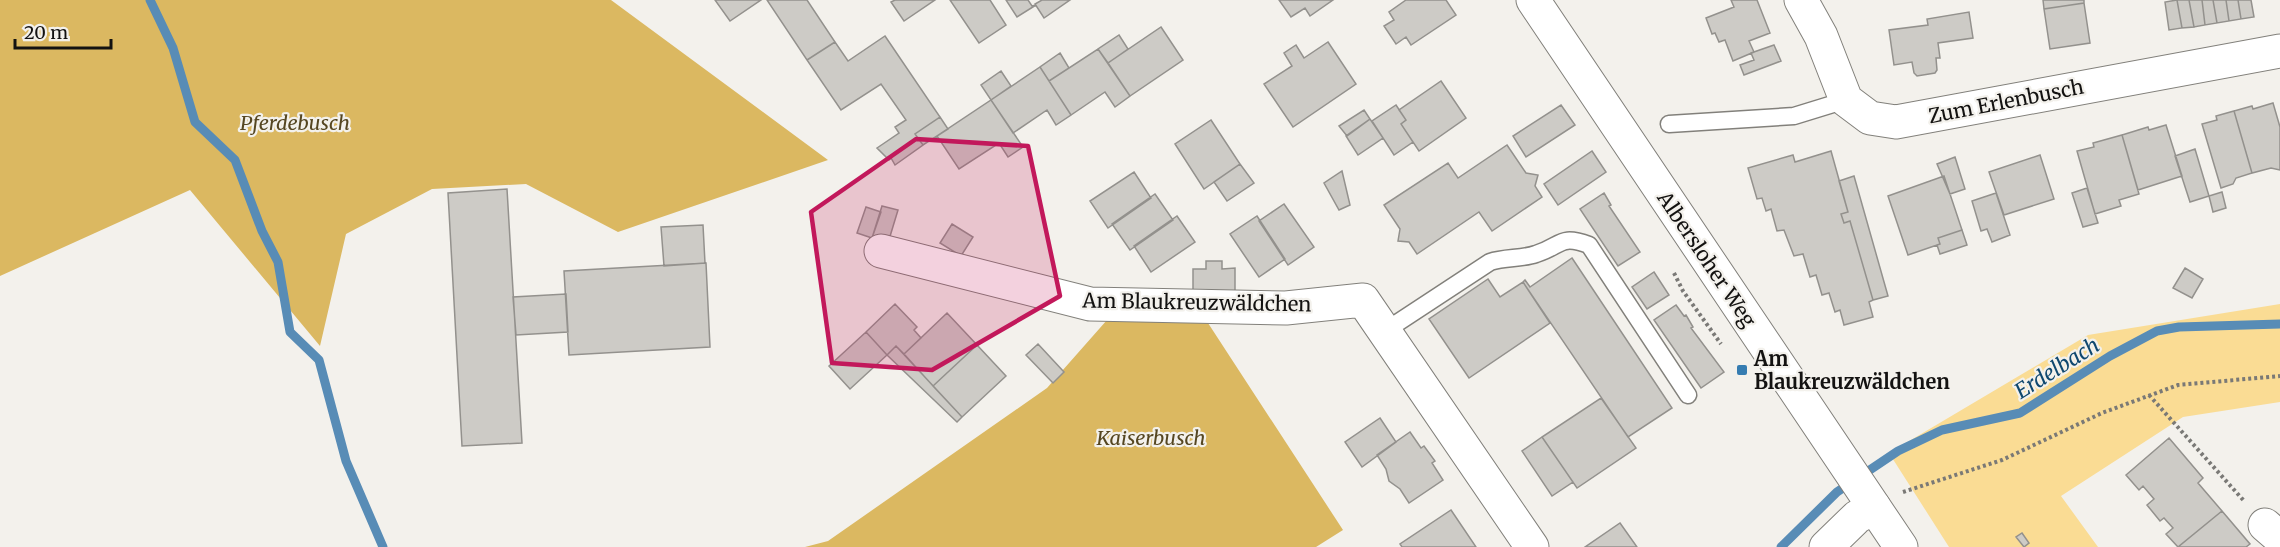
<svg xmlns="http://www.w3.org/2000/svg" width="2280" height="547" viewBox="0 0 2280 547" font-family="Merriweather,serif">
<rect width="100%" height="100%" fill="#f3f1ec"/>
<path fill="#fadc94" d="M2280 304V402L2183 417 2061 496 2098 547H1949L1889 453 2088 335Z"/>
<path fill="#dbb861" d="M0 0H611L828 160 618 232 526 184 432 189 346 234 320 346 190 190 0 276Z
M1107 320 1208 323 1343 530 1316 547H805L828 541 1047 388Z"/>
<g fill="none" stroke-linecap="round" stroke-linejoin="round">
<path stroke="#588cb6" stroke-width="9" d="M150 0 173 48 195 122 235 160 262 231 278 262 290 332 319 360 346 461 383 547
M1781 547 1837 492 1898 451 1942 430 2020 413 2110 356 2157 331 2179 327 2280 324"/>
</g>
<path fill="#cdcbc6" stroke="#93918d" stroke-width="1.5" d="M715 0H761L730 21Z
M767 0H807L835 42 807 60Z
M895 0H935L904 21 891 2Z
M950 0H990L1006 25 979 43Z
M1006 0H1028L1032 6 1036 5 1017 17Z
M1042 0H1070L1044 18 1035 4Z
M1279 0H1333L1310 16 1305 8 1291 17Z
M1406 0H1446L1456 15 1411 45 1406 37 1396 44 1384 26 1394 20 1389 12Z
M1731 0H1757L1770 33 1749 41 1754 52 1733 61 1725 40 1719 42 1715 33 1712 34 1706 18 1734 7Z
M2043 0H2084V3L2044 9Z
M2177 0 2182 28 2169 30 2165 2Z
M2177 0H2189L2194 27 2182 28Z
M2189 0H2202L2205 25 2194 27Z
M2202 0H2213L2217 23 2205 25Z
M2213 0H2226L2229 21 2217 23Z
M2226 0H2238L2241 19 2229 21Z
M2238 0H2251L2254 17 2241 19Z
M2084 3 2090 43 2050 49 2044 9Z
M1969 12 1973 38 1938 43 1940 58H1936L1937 70 1935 73 1917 76 1914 73 1912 62 1894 65 1889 30 1928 25 1927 19Z
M1161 27 1183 60 1130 96 1108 63Z
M1119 35 1128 49 1108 63 1098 49Z
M885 36 940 117 915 134 923 145 895 165 891 158 889 160 877 148 899 133 895 127 906 120 881 84 841 110 807 60 835 42 848 61Z
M1328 42 1356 84 1293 127 1264 84 1292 66 1284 53 1296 45 1304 58Z
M1774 45 1781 61 1744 75 1740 65 1754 60 1751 53Z
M1098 49 1130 96 1115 107 1105 92 1071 115 1049 81Z
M1060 53 1069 68 1049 81 1040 67Z
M1040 67 1071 115 1056 125 1047 110 1013 133 991 100Z
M1001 71 1011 86 991 100 981 85Z
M1441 81 1466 118 1419 151 1401 124 1406 120 1399 110Z
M991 100 1023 147 1008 157 999 143 959 169 937 136Z
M2273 103 2280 127V170L2271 168 2252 173 2234 111 2252 106 2253 109Z
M1396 105 1406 120 1401 124 1413 142 1394 155 1372 121Z
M1561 105 1575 125 1526 157 1513 136Z
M1364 110 1370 119 1347 136 1339 126Z
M2234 111 2252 173 2236 178 2233 184 2221 188 2202 124 2217 120 2216 116Z
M940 117 948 129 923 145 915 134Z
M1370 119 1383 138 1358 155 1346 136Z
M1211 120 1240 164 1204 189 1175 144Z
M2166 125 2182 176 2138 190 2122 135 2148 127 2149 130Z
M2122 135 2139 194 2119 200 2121 206 2095 214 2077 151 2094 147 2093 143Z
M1507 145 1526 173 1538 175 1535 186 1542 197 1492 231 1479 212 1417 254 1409 242 1398 241 1400 229 1384 205 1448 163 1458 178Z
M2195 149 2209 196 2190 202 2175 156Z
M1592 151 1606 172 1558 205 1544 184Z
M1831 151 1848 212 1841 214 1844 223 1850 221 1873 300 1869 302 1873 317 1844 325 1840 310 1835 312 1829 293 1822 295 1816 275 1810 277 1803 254 1794 256 1784 230 1777 231 1771 209 1766 211 1762 198 1757 199 1748 168 1793 155 1795 162Z
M2040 155 2054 199 2004 215 1989 172Z
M1955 157 1965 189 1950 194 1937 164Z
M1240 164 1254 183 1227 201 1214 182Z
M1342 171 1350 205 1339 210 1324 183Z
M1134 172 1151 198 1108 228 1090 201Z
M1854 176 1888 296 1873 300 1850 221 1844 223 1841 214 1848 212 1839 181Z
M1944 176 1962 230 1938 238 1940 244 1908 255 1888 196Z
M2087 188 2098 223 2083 227 2072 193Z
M507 189 522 443 462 446 448 193Z
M2222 192 2226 208 2213 212 2209 196Z
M1604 193 1611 205 1609 206 1640 252 1618 266 1580 209Z
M1996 193 2010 235 1992 242 1987 229 1981 231 1972 201Z
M1155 194 1173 220 1130 250 1112 224Z
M1284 204 1314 247 1288 265 1259 221Z
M882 206 898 210 888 243 872 238Z
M866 207 881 212 872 238 857 233Z
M1177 216 1195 242 1151 272 1134 246Z
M1257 216 1285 259 1259 277 1230 234Z
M952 224 973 237 961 256 940 243Z
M703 225 705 263 664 266 661 227Z
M1962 230 1967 245 1940 254 1937 245 1940 244 1938 238Z
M1572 258 1672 408 1628 437 1523 282 1525 280 1530 287Z
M1206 261H1222V269L1235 268V291H1193V269H1206Z
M706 263 710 347 569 355 564 271Z
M2185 268 2203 279 2192 298 2173 288Z
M1654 272 1669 295 1647 309 1632 287Z
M1488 279 1500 297 1523 282 1550 323 1469 378 1429 319Z
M566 294 568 332 516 335 513 297Z
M895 304 917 327 914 330 921 338 904 354 896 346 887 355 866 332Z
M1676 305 1684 316 1686 315 1693 327 1691 328 1724 372 1701 388 1654 320Z
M947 313 977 345 933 386 904 354Z
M866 332 887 355 850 389 829 366Z
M1038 344 1064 372 1053 383 1026 355Z
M977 345 1006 376 962 417 933 386Z
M896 346 962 417 957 422 887 355Z
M1601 398 1636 448 1577 488 1542 437Z
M1380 418 1396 442 1362 467 1345 442Z
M1410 432 1421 448 1424 446 1435 461 1432 463 1443 480 1409 503 1400 489 1389 481 1386 469 1377 455Z
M1542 437 1573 482 1552 496 1522 451Z
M2169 438 2203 478 2198 483 2222 511 2178 547 2166 534 2173 528 2164 518 2160 521 2147 505 2154 499 2143 486 2139 490 2126 475Z
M1451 510 1476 547H1402L1400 544Z
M2222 511 2250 544 2246 547H2178Z
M1620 523 1637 547H1585Z
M2022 533 2029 543 2024 547 2016 537Z"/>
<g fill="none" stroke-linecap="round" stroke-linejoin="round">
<g stroke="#82807b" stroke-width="19">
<path id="service" d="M1669 124 1794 116 1846 100
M1385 331 1490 262C1505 257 1522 259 1536 254 1562 246 1559 234 1589 245L1688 395"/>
</g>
<g stroke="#82807b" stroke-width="35">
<path id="minor" d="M1801 0 1821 36 1846 100 1870 118 1896 122 2280 51
M881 251 1090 304 1286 308 1363 300 1532 547
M2265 525 2280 538
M1826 547 1857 517 1874 507"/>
</g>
<g stroke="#82807b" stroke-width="35">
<path id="secondary" d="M1533 0 1901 547"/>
</g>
<path stroke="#7a7976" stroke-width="4" stroke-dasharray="3 3" stroke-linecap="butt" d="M1674 273 1683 291 1721 344
M2149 395 2245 502
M1903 492 2002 460 2102 413 2178 385 2280 376"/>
<use href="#service" stroke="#fff" stroke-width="16"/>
<use href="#minor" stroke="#fff" stroke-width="33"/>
<use href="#secondary" stroke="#fff" stroke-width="33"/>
</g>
<path fill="#c2185b" fill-opacity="0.2" stroke="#c2185b" stroke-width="4.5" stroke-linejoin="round" d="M916 139 1028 146 1060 296 932 370 832 363 811 212Z"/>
<rect fill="#357cb1" stroke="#f3f1ec" stroke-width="2" x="1736" y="364" width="12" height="12" rx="3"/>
<g text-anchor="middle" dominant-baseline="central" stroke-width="4.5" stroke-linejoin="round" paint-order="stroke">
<g font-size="20" fill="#131211" stroke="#f3f1ec">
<text transform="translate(2006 101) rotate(-11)">Zum Erlenbusch</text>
<text transform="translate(1707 259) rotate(56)">Albersloher Weg</text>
<text transform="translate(1197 302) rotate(1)">Am Blaukreuzwäldchen</text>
</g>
<g font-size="20" font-style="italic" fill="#554621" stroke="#f3f1ec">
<text x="295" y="122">Pferdebusch</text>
<text x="1151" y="437">Kaiserbusch</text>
</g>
<g font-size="20" font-weight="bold" fill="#131211" stroke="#f3f1ec" text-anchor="start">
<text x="1754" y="358">Am<tspan x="1754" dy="23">Blaukreuzwäldchen</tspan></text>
</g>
<g font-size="21" font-style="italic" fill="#0f486f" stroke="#f3f1ec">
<text transform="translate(2057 368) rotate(-32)">Erdelbach</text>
</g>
</g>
<path d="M15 39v9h96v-9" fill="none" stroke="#131211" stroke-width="3"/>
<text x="24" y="39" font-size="18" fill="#131211" stroke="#f3f1ec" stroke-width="4.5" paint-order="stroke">20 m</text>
</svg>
